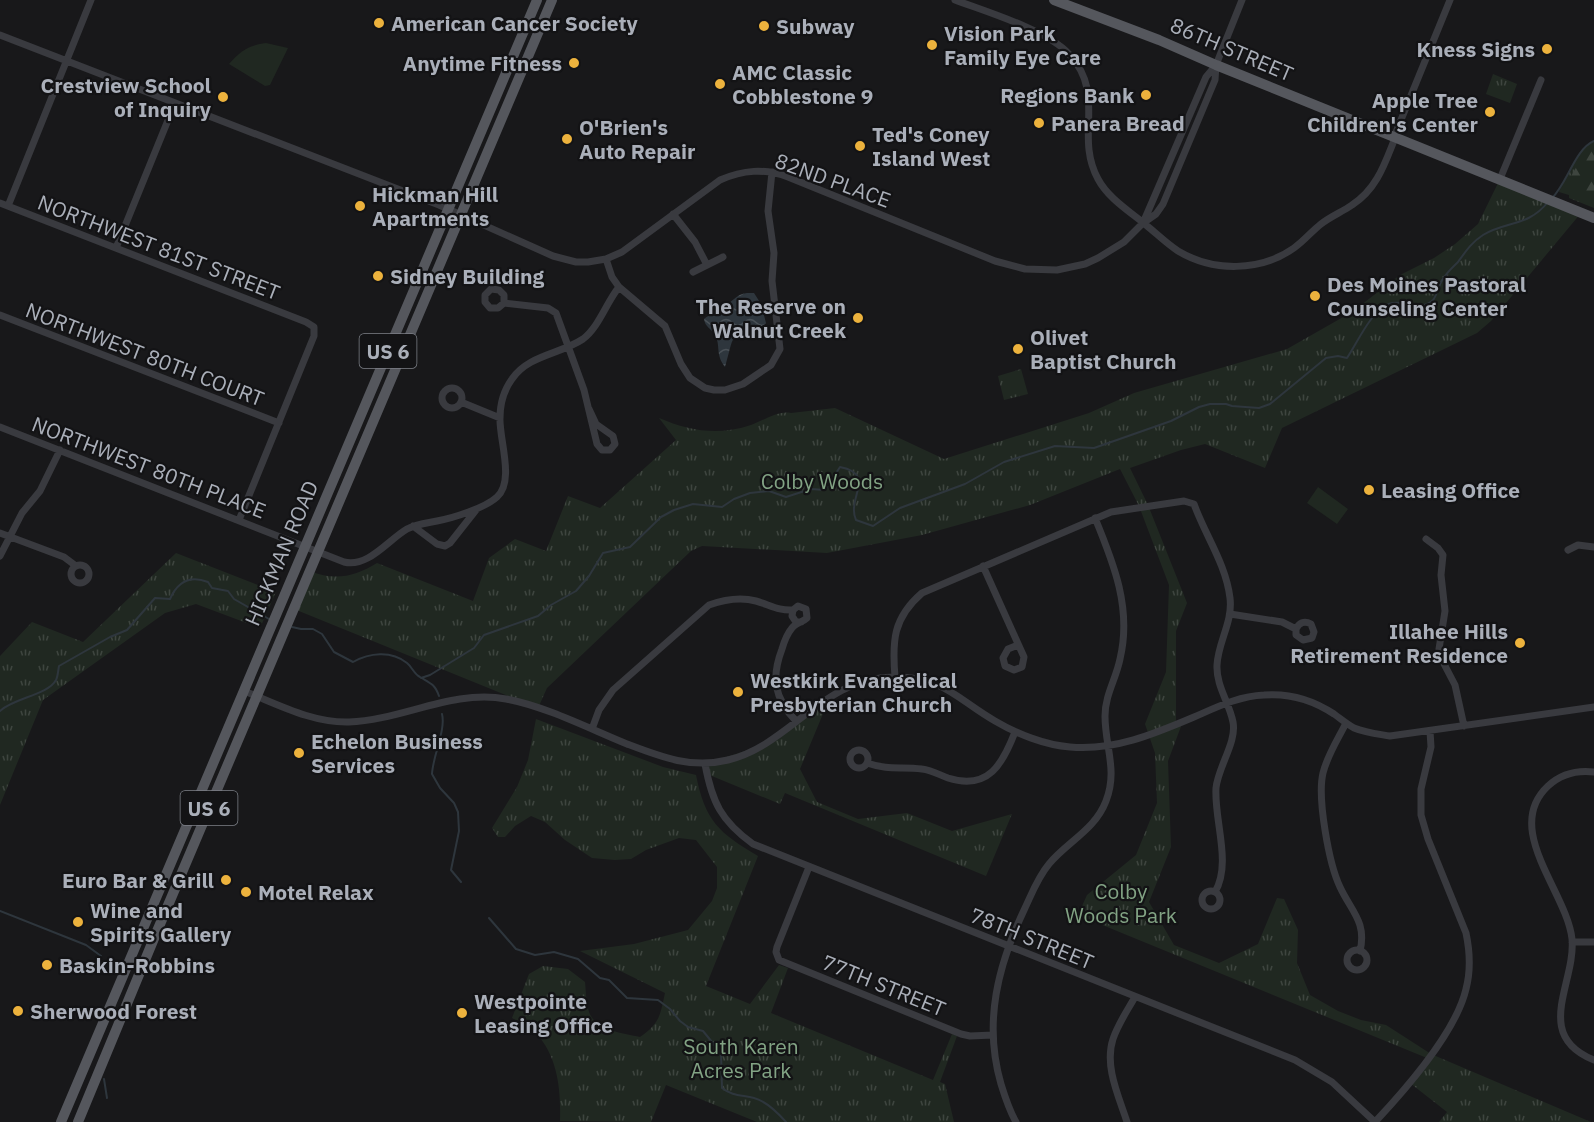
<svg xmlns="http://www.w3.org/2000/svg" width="1594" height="1122" viewBox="0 0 1594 1122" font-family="'IBM Plex Sans',sans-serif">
<defs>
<pattern id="grass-tufts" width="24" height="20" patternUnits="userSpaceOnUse" patternTransform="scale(1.5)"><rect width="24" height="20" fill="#202821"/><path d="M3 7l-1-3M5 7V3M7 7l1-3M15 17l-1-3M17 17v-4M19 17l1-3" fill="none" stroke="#3e453f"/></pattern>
<pattern id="forest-firs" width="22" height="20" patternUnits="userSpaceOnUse" patternTransform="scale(1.5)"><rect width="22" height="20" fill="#202821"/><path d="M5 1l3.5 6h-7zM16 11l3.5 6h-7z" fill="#3e453f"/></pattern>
<pattern id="water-waves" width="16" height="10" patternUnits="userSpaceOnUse" patternTransform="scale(1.5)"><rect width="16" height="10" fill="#2e363d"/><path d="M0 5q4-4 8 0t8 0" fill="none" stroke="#4a5157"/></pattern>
</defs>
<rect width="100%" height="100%" fill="#18181a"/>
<path fill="url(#grass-tufts)" d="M1493 74 1517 84 1510 103 1486 94Z
M1594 141V208L1569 198V195L1559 192C1567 176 1577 148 1594 141Z
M1500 179 1581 213 1491 321 1477 333 1282 428 1265 468 1205 444 1181 450 1130 468 1148 505 1187 603 1176 631V724L1183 721 1168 761 1171 847 1149 902 1174 945 1219 963 1258 944 1277 898 1284 899 1298 930 1297 963 1310 995 1338 1011 1361 1020 1386 1025 1431 1054 1591 1122H1439L1447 1112 1410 1083 1427 1058 1078 915 1087 895 1136 855 1157 803 1155 753 1145 724 1166 672 1169 585 1139 506 1120 469 1030 505 922 535 827 553 702 546 691 551 547 688 538 708 294 609 310 571C334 581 355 577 377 563L473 601 489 558 515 539 546 551 568 496 600 508 676 440 659 418C689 431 719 436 751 425 763 421 778 410 791 413L835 408 944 459 1089 413 1134 393 1287 349 1352 312 1400 275 1434 258 1455 244 1478 224Z
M1021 369 1028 394 1004 400 998 376Z
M176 553 276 592 260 628 196 604 165 613 43 700 0 805V656L32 622 83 642Z
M830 697 800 769 817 802 858 819 907 813 952 831 1012 814 986 876 785 793 780 804 707 774 705 764 760 746Z
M536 719 663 767 696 775C705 821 719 833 758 856L706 986 750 1004 779 965 788 968 771 1013 933 1080 952 1034 957 1036 940 1082 945 1084 954 1122H757L666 1085 651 1122 560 1121C561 1090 558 1057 536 1033 530 1027 520 1023 512 1018L529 974 543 966 568 969 585 982C586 992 586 1003 589 1012 596 1031 622 1033 640 1037 660 1023 660 1016 665 993L580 951 634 944 688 930 712 901 717 888V867L696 840 679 838 646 850 631 859 615 860 592 858 565 840 545 822 531 816 515 826 505 837H498L492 828 517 787 528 760Z"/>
<path fill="url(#forest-firs)" d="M1594 146V193L1591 194 1572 184 1569 180 1578 164Z"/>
<path fill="#202821" d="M266 43 288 48 270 85 265 86 229 64C240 51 249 45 266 43Z
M1318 487 1348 509 1337 524 1307 503Z"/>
<path fill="url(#water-waves)" d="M747 293H754L761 304 766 323 763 326C728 331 734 338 725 367 715 354 721 346 715 335 711 328 705 327 704 319 710 314 715 313 722 309 731 303 736 294 747 293Z"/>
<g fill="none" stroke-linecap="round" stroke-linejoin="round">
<path stroke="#2e363d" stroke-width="2" d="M1552 198C1567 184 1575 149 1594 141
M292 627 301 629H313L322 634 334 652 353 662C369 653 391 650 407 663 412 667 414 674 420 677 430 683 435 684 439 696
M421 678 430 675 474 648 484 635 538 616 551 605 576 591 589 576 603 553 630 547 661 517 674 510 693 504 722 507 734 499 750 493 769 491 786 497 811 489 825 490 840 467C877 474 846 499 856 520L873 526 900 508 965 484 1004 462 1055 446 1094 448 1171 421 1199 407 1210 404H1226L1232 406 1259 408 1270 404 1326 358 1338 356 1347 358C1358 342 1370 312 1389 304 1403 298 1421 313 1433 300 1438 294 1438 285 1443 279 1447 272 1453 267 1458 262 1466 251 1472 242 1483 235 1506 221 1528 227 1548 202
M0 711C13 698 48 695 56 680 58 676 58 671 59 666L110 637 127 630 155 598 170 599C178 581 190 575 208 582L212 588 228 591 234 599 269 619
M442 714C446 730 433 755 432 774L440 788 454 803 458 812 459 831 451 870 461 882
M0 911 86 945 101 956
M489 918 516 949 535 955 554 952 578 959 600 978 609 980 627 998 658 1000 670 1009 680 1021 688 1027 703 1031 721 1053 722 1088C732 1096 742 1095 754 1098 766 1101 778 1113 786 1122
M104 1079 107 1098"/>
<path stroke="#393a3f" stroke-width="7" d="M955 0C987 12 1047 30 1069 54 1107 95 1074 135 1098 179 1108 198 1129 211 1146 225 1157 234 1167 244 1178 251 1213 272 1260 272 1294 248 1304 241 1312 231 1321 224 1331 216 1342 212 1352 205 1377 189 1385 163 1395 138
M0 35 439 205 553 256 576 262H588L606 259 622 252 720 180C743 170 764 168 788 177L995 261 1025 269 1057 270 1085 264 1098 258 1124 242 1143 223 1156 214 1163 204 1215 80 1216 65 1242 0
M1394 137 1450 0
M1500 179 1541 80
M0 203 306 322 314 327V336L239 520
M8 206 91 0
M673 214 695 242 707 265
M1143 223 1206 77 1216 65
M116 248 175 103
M606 259 612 277 619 287 665 326 681 364 690 378 705 388 714 390H725L743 384 771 365 780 349 772 281 774 253 768 211 772 172
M693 272 723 257
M504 303V295L499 290 491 289 485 295V302L490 308H498L504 303 548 308 556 313 584 390 597 444 602 450H610L615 444 613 436 596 424 589 409
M0 315 279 423
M442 398a10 10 0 1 1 20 0a10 10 0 1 1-20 0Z
M461 402 500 418
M0 427 344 562C368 568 388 540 407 529 416 524 427 523 437 521 453 518 485 508 497 497 515 481 499 439 500 418 500 404 504 390 512 379 528 355 561 354 583 339 599 327 606 303 619 287
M413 526 437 544 445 546 450 543 476 510
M0 533 64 557 76 566
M1426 539 1438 548 1443 555 1441 575 1445 611 1439 649 1443 662 1455 685 1464 726
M1568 550 1578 545 1594 547
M0 556 22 513 40 491 60 450
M71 574a9 9 0 1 1 18 0a9 9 0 1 1-18 0Z
M983 566 1024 657 1022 667 1014 670 1005 666 1003 658 1008 649 1018 645
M1230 614 1282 622 1296 629V635L1303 640 1312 638 1314 632 1311 624C1304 620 1299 623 1296 629
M895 677C892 641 893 618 922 593L1111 512 1184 501 1194 504C1205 535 1226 564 1230 598 1233 622 1218 642 1217 665 1216 686 1229 702 1233 722 1237 742 1218 767 1216 788 1214 821 1232 863 1215 892
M244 691C277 704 312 723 349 722 402 720 453 689 506 699 545 706 590 729 627 744 661 757 691 769 728 760 791 745 823 676 896 677 944 677 958 700 995 721 1017 734 1045 745 1070 747 1114 751 1154 734 1194 717 1217 707 1239 696 1264 695 1289 693 1313 700 1334 714 1341 719 1347 724 1354 728 1366 733 1378 734 1390 736L1594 707
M796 721C774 698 771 678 782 649 784 642 787 634 792 628 796 623 803 622 807 618L806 609 798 606 793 610 792 616 796 622H801
M1346 723C1338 739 1327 756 1323 773 1317 798 1329 864 1340 887 1351 911 1367 922 1360 951
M592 729 599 710 613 690 709 605C723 600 741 597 756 601 770 605 779 611 793 610
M850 759a9 9 0 1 1 18 0a9 9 0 1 1-18 0Z
M867 763C890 771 901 766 922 769 931 770 940 775 948 778 989 791 1003 763 1015 732
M705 764C712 802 721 821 753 844L1295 1060 1332 1082 1375 1122
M1594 772C1577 770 1561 774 1548 786 1502 829 1567 892 1572 939 1576 983 1532 1035 1594 1060
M809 867 777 947 776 952 779 960 961 1034 970 1036 993 1035
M1202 900a9 9 0 1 1 18 0a9 9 0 1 1-18 0Z
M1572 942H1594
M1347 960a10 10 0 1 1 20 0a10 10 0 1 1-20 0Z
M1016 1122C1009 1110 1005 1097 1001 1084 983 1022 998 965 1025 908 1032 893 1038 877 1049 864 1067 842 1095 830 1106 801 1118 770 1105 747 1105 716 1105 695 1116 679 1120 659 1132 609 1114 564 1095 518
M1127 1122C1119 1097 1104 1066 1113 1039 1118 1024 1127 1011 1135 997
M1375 1122C1405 1090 1456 1032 1466 989 1471 970 1470 952 1466 933L1428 839 1421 815V789L1431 747 1430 731"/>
<path stroke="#55575d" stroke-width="10" d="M1054 0 1159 40 1216 65 1594 218
M61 1122 537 0
M78 1122 155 936 552 0"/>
</g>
<g fill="#ecb23d" stroke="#131315" stroke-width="2">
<circle cx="379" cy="23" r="6"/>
<circle cx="764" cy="26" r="6"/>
<circle cx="932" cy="45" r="6"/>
<circle cx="1547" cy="49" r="6"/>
<circle cx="574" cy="63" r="6"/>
<circle cx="720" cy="84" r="6"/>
<circle cx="1146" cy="95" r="6"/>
<circle cx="223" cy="97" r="6"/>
<circle cx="1490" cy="112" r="6"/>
<circle cx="1039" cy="123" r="6"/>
<circle cx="567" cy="139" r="6"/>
<circle cx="860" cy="146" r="6"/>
<circle cx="360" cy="206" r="6"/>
<circle cx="378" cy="276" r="6"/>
<circle cx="1315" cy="296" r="6"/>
<circle cx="858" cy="318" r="6"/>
<circle cx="1018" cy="349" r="6"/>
<circle cx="1369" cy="490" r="6"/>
<circle cx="1520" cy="643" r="6"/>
<circle cx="738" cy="692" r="6"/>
<circle cx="299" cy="753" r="6"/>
<circle cx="226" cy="880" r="6"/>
<circle cx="246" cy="892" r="6"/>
<circle cx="78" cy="922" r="6"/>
<circle cx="47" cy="965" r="6"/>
<circle cx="18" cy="1011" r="6"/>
<circle cx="462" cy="1013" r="6"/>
</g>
<g text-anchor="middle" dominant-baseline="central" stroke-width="4.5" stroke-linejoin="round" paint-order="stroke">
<g fill="#131315" stroke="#7d8088" stroke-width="1.5">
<rect x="359.5" y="334" width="57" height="34" rx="4.5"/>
<rect x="180.5" y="791" width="57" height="34" rx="4.5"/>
</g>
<g font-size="20" font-weight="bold" fill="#aaafb9">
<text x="388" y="351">US 6</text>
<text x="209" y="808">US 6</text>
</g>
<g font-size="21" font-weight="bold" fill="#aaafb9" stroke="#131315" text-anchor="start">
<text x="391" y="23">American Cancer Society</text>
<text x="776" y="26">Subway</text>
<text x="944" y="33">Vision Park<tspan x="944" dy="24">Family Eye Care</tspan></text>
<text x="1535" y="49" text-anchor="end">Kness Signs</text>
<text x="562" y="63" text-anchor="end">Anytime Fitness</text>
<text x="732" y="72">AMC Classic<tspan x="732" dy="24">Cobblestone 9</tspan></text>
<text x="211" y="85" text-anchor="end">Crestview School<tspan x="211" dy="24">of Inquiry</tspan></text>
<text x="1134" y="95" text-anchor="end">Regions Bank</text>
<text x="1478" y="100" text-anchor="end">Apple Tree<tspan x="1478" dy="24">Children's Center</tspan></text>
<text x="1051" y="123">Panera Bread</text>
<text x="579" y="127">O'Brien's<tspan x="579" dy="24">Auto Repair</tspan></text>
<text x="872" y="134">Ted's Coney<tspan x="872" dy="24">Island West</tspan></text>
<text x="372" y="194">Hickman Hill<tspan x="372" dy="24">Apartments</tspan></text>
<text x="390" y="276">Sidney Building</text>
<text x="1327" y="284">Des Moines Pastoral<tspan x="1327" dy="24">Counseling Center</tspan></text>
<text x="846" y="306" text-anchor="end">The Reserve on<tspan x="846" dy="24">Walnut Creek</tspan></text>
<text x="1030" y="337">Olivet<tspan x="1030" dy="24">Baptist Church</tspan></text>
<text x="1381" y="490">Leasing Office</text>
<text x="1508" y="631" text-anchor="end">Illahee Hills<tspan x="1508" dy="24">Retirement Residence</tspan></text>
<text x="750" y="680">Westkirk Evangelical<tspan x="750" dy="24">Presbyterian Church</tspan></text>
<text x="311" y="741">Echelon Business<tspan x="311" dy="24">Services</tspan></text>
<text x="214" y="880" text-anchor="end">Euro Bar &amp; Grill</text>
<text x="258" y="892">Motel Relax</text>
<text x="90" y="910">Wine and<tspan x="90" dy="24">Spirits Gallery</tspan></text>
<text x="59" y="965">Baskin-Robbins</text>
<text x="474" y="1001">Westpointe<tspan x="474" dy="24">Leasing Office</tspan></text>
<text x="30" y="1011">Sherwood Forest</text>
</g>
<g font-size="21" fill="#aaafb9" stroke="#131315">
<text transform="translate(1232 49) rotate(23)">86TH STREET</text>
<text transform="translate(833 180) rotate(20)">82ND PLACE</text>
<text transform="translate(159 247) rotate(21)">NORTHWEST 81ST STREET</text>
<text transform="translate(145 354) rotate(21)">NORTHWEST 80TH COURT</text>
<text transform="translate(149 467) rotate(21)">NORTHWEST 80TH PLACE</text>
<text transform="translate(281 553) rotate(-67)">HICKMAN ROAD</text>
<text transform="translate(1032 938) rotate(22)">78TH STREET</text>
<text transform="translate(884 985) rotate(22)">77TH STREET</text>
</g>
<g font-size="21" fill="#82a384" stroke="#131315">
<text x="822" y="481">Colby Woods</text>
<text x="1121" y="891">Colby<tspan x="1121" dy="24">Woods Park</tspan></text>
<text x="741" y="1046">South Karen<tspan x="741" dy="24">Acres Park</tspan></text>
</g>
</g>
</svg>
